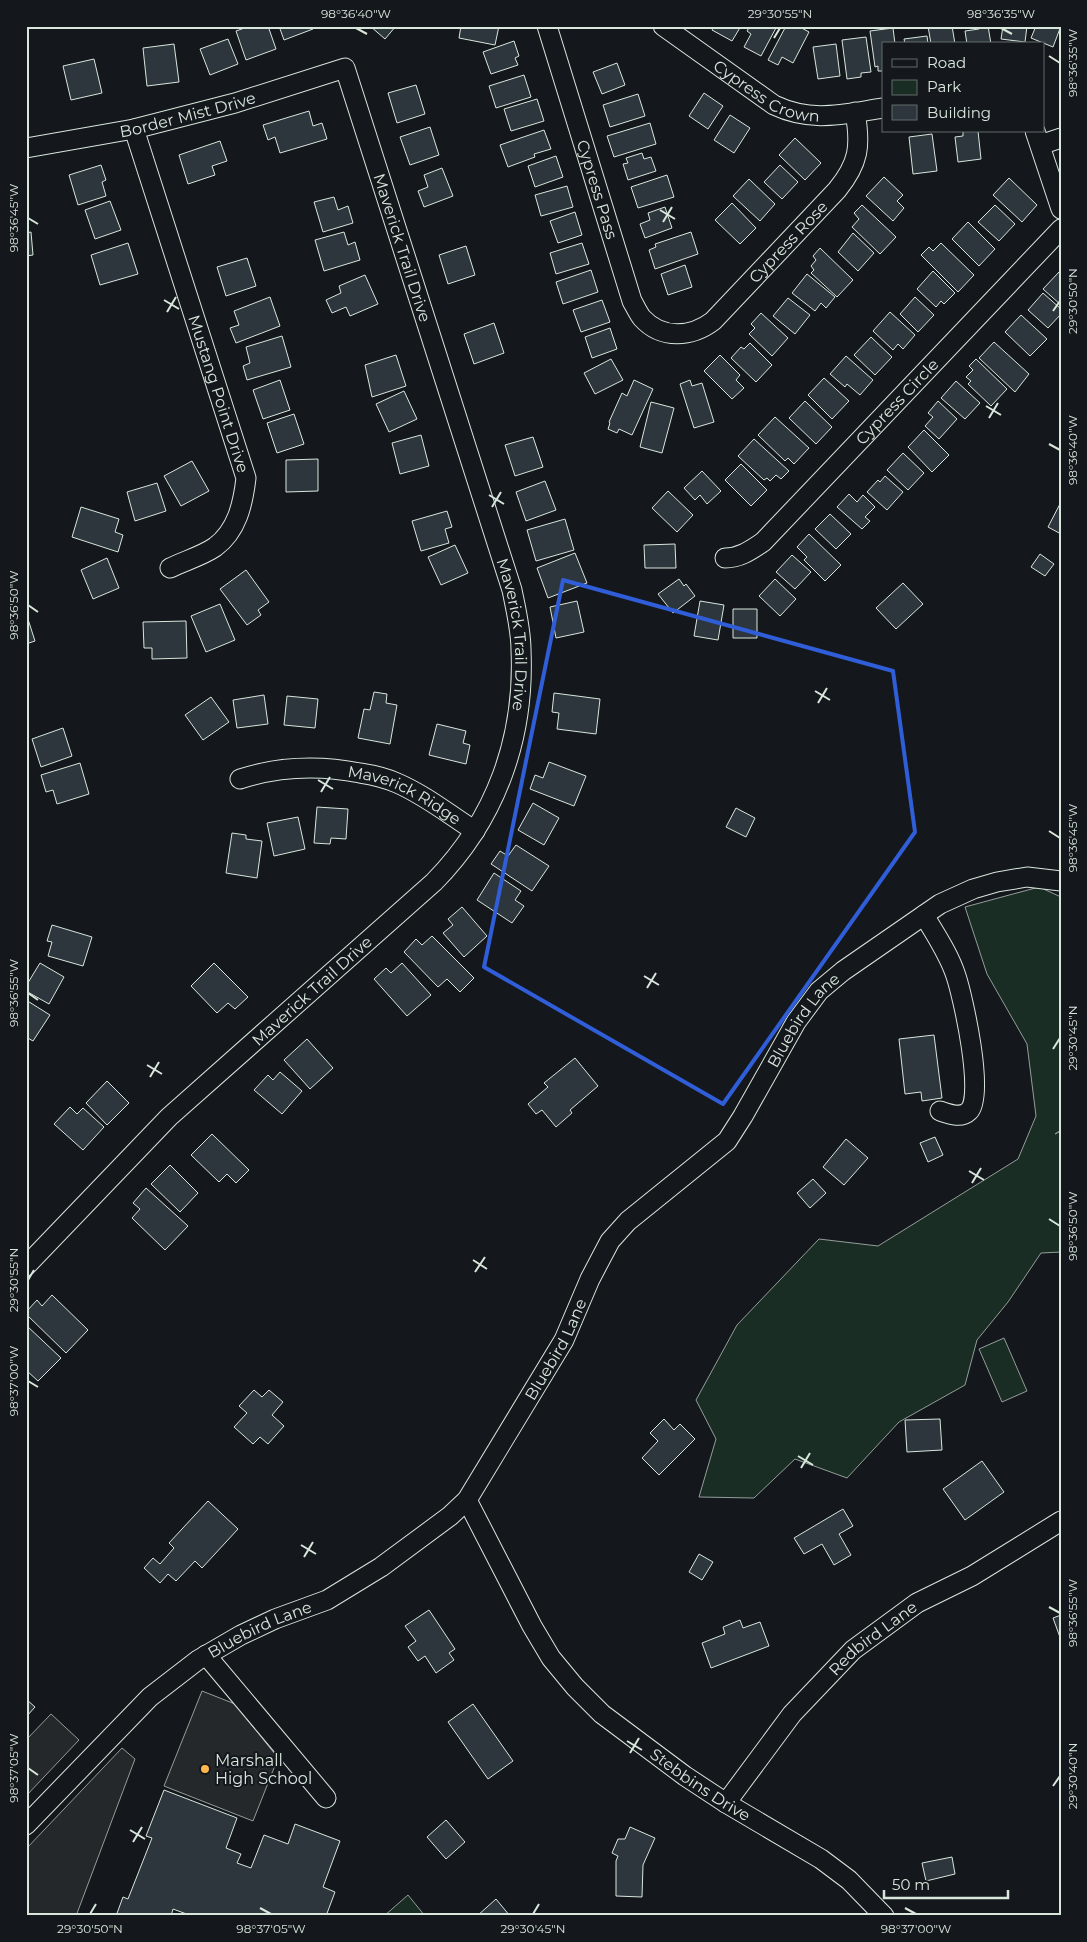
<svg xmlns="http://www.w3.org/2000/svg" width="1087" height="1942" viewBox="0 0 1087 1942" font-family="Montserrat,sans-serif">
<rect width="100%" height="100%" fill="#14181c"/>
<path fill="#1a2d24" stroke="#939e99" d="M1039 887 1061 897V1130L1055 1134 1061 1131V1252L1041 1253 1008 1302 977 1340 965 1385 899 1422 847 1478 795 1459 754 1498 699 1497 716 1439 696 1400 737 1325 819 1239 878 1246 1018 1159 1036 1116 1027 1044 987 974 965 907Z
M1004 1338 1027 1391 1002 1402 979 1349Z
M408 1895 425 1916H384Z"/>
<path fill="#24282b" stroke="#939e99" d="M202 1691 235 1704 278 1758 253 1821 164 1786Z
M51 1714 79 1740 26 1796V1740Z
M122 1748 135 1759 76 1916H26V1849Z"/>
<path fill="#2c363c" stroke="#d8e6dc" d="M250 26H268L276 49 246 60 236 31Z
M279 26H312L313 29 284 40Z
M370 26H396L385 39Z
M461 26H499L495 45 459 38Z
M714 26H741L732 41 712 30Z
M750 26H777L761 56 744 47 751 34 747 31Z
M786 26H798L809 32 793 63 782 57 778 65 768 60Z
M928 26H952L955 44H931Z
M979 26H988L991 44H967L965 31 979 29Z
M1003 26H1027L1025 42 1001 39Z
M1036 26H1061L1053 47 1031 38Z
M893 28 895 44H883V71H878V66L875 67 870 31Z
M927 36 928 44H905L904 39Z
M866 37 871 72 861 73V77L847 79 842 40Z
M228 39 238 64 210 75 200 49Z
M514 41 519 56 515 58 518 65 491 74 483 52Z
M174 44 179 82 147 86 143 48Z
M836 44 840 76 818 79 813 47Z
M94 59 102 93 71 100 63 66Z
M617 63 625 85 602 94 593 72Z
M524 75 531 97 496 108 489 86Z
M416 85 425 114 397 123 388 93Z
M704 93 723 106 708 129 689 116Z
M638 94 645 116 610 127 603 105Z
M537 99 544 121 511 131 504 109Z
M309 111 313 126 322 123 327 139 280 153 275 137 268 140 263 125Z
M730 115 750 128 734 153 714 140Z
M650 123 656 144 614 157 607 136Z
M430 127 439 155 410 165 400 137Z
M544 130 551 149 534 154 535 157 508 167 500 145Z
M963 131H978L981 159 958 162 955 137 963 136Z
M932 134 937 171 913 174 909 137Z
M795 138 821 163 805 180 779 155Z
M220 141 227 161 212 166 215 175 188 184 179 155Z
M642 153 644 159 651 157 656 171 628 180 623 164 628 163 626 158Z
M556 156 563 177 535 187 528 166Z
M101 165 106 180 102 182 106 196 78 205 69 175Z
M780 165 798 182 782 199 764 182Z
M442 168 453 196 424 207 418 191 428 187 424 175Z
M667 175 674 197 638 208 631 187Z
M884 177 903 195 897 201 904 208 893 221 866 196Z
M1009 178 1037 205 1022 222 993 195Z
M749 179 775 204 760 221 733 196Z
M567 186 573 207 541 216 535 195Z
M334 197 338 210 348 206 353 223 323 232 314 202Z
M110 201 121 230 95 239 85 210Z
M732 203 756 228 740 244 715 220Z
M862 205 896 237 880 254 852 227 859 219 854 213Z
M995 205 1015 224 999 241 978 222Z
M665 207 672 228 645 238 640 224 650 220 648 213Z
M575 212 582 235 558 243 550 221Z
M968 222 995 249 979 266 952 239Z
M31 232 33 255 26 256V233Z
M344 232 348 245 355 242 360 260 324 271 315 240Z
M691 232 698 254 655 269 649 250 656 247 655 244Z
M853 233 874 253 858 271 838 252Z
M128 243 138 274 100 285 91 255Z
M582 243 589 264 556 274 550 253Z
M941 243 974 275 958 292 921 255 929 247 933 251Z
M466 246 475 275 448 284 439 255Z
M820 248 853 280 837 297 811 273 814 270 811 266 816 260 813 256Z
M247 258 256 286 226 296 217 267Z
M685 265 692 287 668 295 661 274Z
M591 270 598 292 563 304 556 282Z
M933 271 955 293 944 304 941 301 936 307 917 289Z
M1059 272 1061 273V305L1043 289Z
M807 274 835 297 826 308 821 303 815 311 792 293Z
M365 275 378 304 350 316 346 307 332 313 326 300 341 293 339 286Z
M1043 293 1061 309V314L1048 328 1028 310Z
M270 297 280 326 236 343 230 328 239 325 234 311Z
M915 297 934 315 918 332 900 314Z
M788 298 810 315 795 334 773 316Z
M602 300 610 322 581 332 573 310Z
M890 312 915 335 903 349 898 344 893 350 873 331Z
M761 313 788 338 772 356 749 334 755 328 751 324Z
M1021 315 1047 339 1030 356 1005 332Z
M494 323 504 353 474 364 464 334Z
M610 328 617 349 592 358 585 337Z
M282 336 291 367 247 380 243 366 250 363 246 347Z
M871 337 892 357 875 375 854 355Z
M994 342 1029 374 1015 392 979 358Z
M750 343 772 365 756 382 731 358 741 347 744 349Z
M396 355 406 386 372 397 365 365Z
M720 355 740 375 736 380 744 388 732 399 704 371Z
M846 356 873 380 860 395 847 384 845 387 830 374Z
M611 359 623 380 595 394 584 373Z
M976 359 1007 389 991 406 968 384 971 381 966 377 973 370 969 366Z
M824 378 849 401 832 419 808 395Z
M280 380 290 410 263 419 253 390Z
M634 380 653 389 632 435 619 429 617 433 608 429 610 423 609 422 622 393 627 396Z
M690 380 692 386 702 383 714 422 694 428 680 384Z
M956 381 980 403 965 419 941 398Z
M404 391 417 419 389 432 376 404Z
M805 401 832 427 816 444 789 418Z
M938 401 957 419 939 439 925 426 933 417 928 413Z
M651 402 674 408 662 453 640 447Z
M294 414 304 444 277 453 267 423Z
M775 417 809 448 794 464 788 458 785 461 758 435Z
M924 430 949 455 932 472 908 447Z
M421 435 429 466 400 474 392 443Z
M533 437 543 467 515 476 505 445Z
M754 439 789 471 781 479 776 475 770 481 767 478 764 480 738 456Z
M903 453 924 473 908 490 887 470Z
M318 459V491L286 492V460Z
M192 461 209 491 181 506 164 476Z
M741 464 767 490 751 506 725 480Z
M702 471 721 491 707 504 700 495 695 500 684 488Z
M885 476 903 492 887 510 867 492 878 480 880 482Z
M545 481 556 510 526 521 516 492Z
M157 483 166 511 135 521 127 492Z
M668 491 693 515 677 532 652 508Z
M849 494 857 502 863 495 875 507 865 517 870 521 862 529 837 507Z
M1061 502V534L1048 527Z
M81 507 119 519 115 532 123 535 118 552 72 537Z
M447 511 452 527 445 529 449 543 421 551 412 521Z
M830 514 851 534 836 549 815 529Z
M565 519 574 550 536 561 527 530Z
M809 534 841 565 825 581 804 560 807 557 797 547Z
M675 544 676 568H645L644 545Z
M455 545 468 573 441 585 428 557Z
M575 553 587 583 548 598 537 568Z
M1040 554 1054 564 1045 576 1031 567Z
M792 555 811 572 795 589 776 572Z
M107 558 119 588 93 599 81 570Z
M246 570 269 602 258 610 261 615 247 625 220 589Z
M679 579 684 586 686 584 695 596 673 613 658 594Z
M775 579 796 599 780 616 759 596Z
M903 583 923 604 896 629 876 608Z
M577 601 584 632 556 638 550 607Z
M700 601 724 605 718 640 694 636Z
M220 604 235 640 206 652 191 616Z
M733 609H757V638H733Z
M26 613 35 641 26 644Z
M186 621 187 658 152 659V648H144L143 622Z
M374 692 387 694 386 703 397 705 390 744 358 738 364 709 370 710Z
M554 693 600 699 596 734 557 729 559 713 552 712Z
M264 695 268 724 237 728 233 700Z
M287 696 318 699 315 728 284 725Z
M211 697 229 722 203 740 185 715Z
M437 724 466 731 463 743 470 745 466 764 429 755Z
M63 728 72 756 41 767 32 739Z
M549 762 586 776 574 806 530 789 535 775 543 778Z
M80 763 89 794 57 804 53 790 46 792 41 775Z
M533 803 559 818 544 845 518 830Z
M317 807 348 809 346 839 331 838 330 844 314 843Z
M736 808 755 818 746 837 726 827Z
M298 817 305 849 274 856 267 823Z
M232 833 246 835V839L262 841 257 878 226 873Z
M516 845 549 866 532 891 491 864 500 851 508 856Z
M494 873 521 891 515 900 524 906 512 923 477 900Z
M462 907 487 936 464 957 443 933 453 925 448 919Z
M52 925 92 937 83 966 48 956 52 942 47 941Z
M432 936 474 978 460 992 447 979 438 987 404 952 416 939 422 945Z
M40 963 64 977 49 1004 26 991V986Z
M214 963 248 997 235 1009 228 1003 217 1013 191 986Z
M402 963 431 995 407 1016 374 979 386 968 391 973Z
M26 1000 50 1015 33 1041 26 1037Z
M934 1035 942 1098 922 1101 921 1092 905 1094 899 1039Z
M307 1039 333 1068 310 1089 284 1060Z
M575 1058 598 1086 570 1110 572 1113 556 1127 542 1110 536 1114 528 1104 548 1087 544 1083Z
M280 1072 302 1091 282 1114 254 1090 268 1075 273 1080Z
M107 1081 129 1103 107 1125 86 1103Z
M70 1107 77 1114 83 1108 104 1127 83 1150 54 1124Z
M212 1134 249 1170 236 1183 227 1174 219 1182 191 1155Z
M935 1137 943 1155 928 1162 920 1143Z
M846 1139 868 1158 844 1185 823 1167Z
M170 1165 198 1193 180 1212 151 1184Z
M813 1179 826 1193 810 1208 797 1193Z
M146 1188 188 1226 165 1250 132 1218 140 1209 133 1203Z
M52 1295 88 1330 66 1353 26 1314V1312L37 1300 42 1306Z
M26 1325 61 1358 38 1381 26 1370Z
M254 1390 262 1397 269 1390 283 1402 272 1415 284 1426 268 1444 260 1437 253 1444 234 1427 247 1413 239 1406Z
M664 1419 674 1430 680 1424 695 1439 659 1475 642 1458 658 1441 650 1433Z
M940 1419 942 1450 907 1452 905 1420Z
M982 1461 1004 1492 965 1520 943 1489Z
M208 1501 238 1529 202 1568 195 1561 176 1581 168 1574 160 1583 144 1568 153 1558 160 1564 174 1548 169 1543Z
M843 1509 853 1526 839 1534 851 1555 834 1565 822 1544 804 1554 794 1538Z
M699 1554 713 1562 702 1580 689 1572Z
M429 1610 455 1649 449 1653 454 1660 436 1673 425 1656 418 1661 408 1647 416 1641 405 1626Z
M1061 1615V1640L1053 1618Z
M740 1620 743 1628 760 1622 769 1646 711 1668 702 1643 725 1634 723 1627Z
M26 1699 35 1707 26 1717Z
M473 1704 513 1761 488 1779 448 1722Z
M164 1790 237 1818 226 1848 241 1854 237 1863 251 1868 264 1835 288 1844 295 1824 340 1841 323 1887 335 1892 326 1916H192L173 1909 171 1916H116L123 1897 128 1899 152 1838 146 1836Z
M446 1820 465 1842 446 1859 427 1837Z
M630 1827 655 1838 643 1865 642 1897 616 1896V1861L618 1856 612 1853 618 1839H625Z
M952 1857 955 1874 926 1881 922 1863Z
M496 1899 510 1916H477Z"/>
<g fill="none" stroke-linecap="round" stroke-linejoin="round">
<g stroke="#d8e6dc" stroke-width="21">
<g id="minor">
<path id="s1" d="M547 26 632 301C635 306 638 313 642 318 662 340 692 337 713 321L837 190C859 163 861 146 855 112"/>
<path id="s2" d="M663 26 774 105C812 123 843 114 883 108"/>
<path id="s3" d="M134 129 246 478C243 504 237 531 215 547 202 556 184 561 170 568"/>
<path d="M1035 131 1061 209"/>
<path d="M1040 145 1061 138"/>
<path id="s4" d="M26 148 134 129 235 103 345 68 512 590C516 610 521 630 521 650 525 738 496 819 434 882L169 1117 26 1266"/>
<path id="s5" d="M725 558C740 558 751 550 763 542L1061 229"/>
<path id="s6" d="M240 779C280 766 319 765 360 773 373 775 386 778 397 783 425 795 450 815 475 831"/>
<path d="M924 915C935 934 949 954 956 976 963 997 985 1096 969 1111 961 1119 949 1114 940 1111"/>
<path id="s7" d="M467 1500 532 1626 551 1658 575 1687 602 1714 685 1776 726 1803 821 1859 849 1880 884 1916"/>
<path d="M206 1655 326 1798"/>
<path id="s8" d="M726 1803 792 1714 853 1650 917 1603 972 1576 1061 1521"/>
<path id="s9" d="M26 1825 150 1697 198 1660 241 1635 275 1619 327 1600 381 1567 450 1516 467 1500 564 1340 590 1279 610 1241 628 1221 727 1141 743 1116 796 1022 819 991 843 971 940 904 973 889 997 882 1027 877 1061 881"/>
</g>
</g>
<use href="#minor" stroke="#14181c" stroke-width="19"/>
</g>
<path fill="none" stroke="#305dd8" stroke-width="4" stroke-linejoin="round" d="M563 580 893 671 915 832 723 1104 484 967Z"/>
<path fill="none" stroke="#d8e6dc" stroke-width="2" d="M356 28 367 34M1001 28 1012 34M774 38 780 28M1049 56 1060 63M660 210 675 219M28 218 38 224M663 222 672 207M164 300 179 309M1053 311 1060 301M167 312 176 297M986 406 1001 415M989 418 998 403M1049 444 1060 450M489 495 504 504M492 507 501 492M28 605 38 612M815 691 830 700M818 703 827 688M318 780 333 789M321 792 330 777M1049 831 1060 838M644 976 659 985M647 988 656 973M28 993 38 1000M1053 1049 1060 1038M147 1065 162 1074M150 1077 159 1062M969 1171 984 1180M972 1183 981 1168M1049 1219 1060 1226M473 1260 487 1269M475 1272 485 1257M28 1280 34 1270M28 1381 38 1387M798 1456 813 1465M801 1468 810 1453M301 1545 316 1554M304 1557 313 1542M1049 1607 1060 1613M627 1741 642 1750M630 1753 639 1738M28 1768 38 1775M1053 1786 1060 1776M130 1830 145 1839M133 1842 142 1827M260 1908 271 1914M905 1908 916 1914M90 1914 96 1904M533 1914 539 1904"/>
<circle fill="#ffb74d" stroke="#14181c" stroke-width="2" cx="205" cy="1769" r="5"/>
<g text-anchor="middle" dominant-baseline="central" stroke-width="4" stroke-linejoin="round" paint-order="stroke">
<g font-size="16" fill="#d8e6dc" stroke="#14181c">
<text stroke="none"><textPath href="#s2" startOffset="124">Cypress Crown</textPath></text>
<text stroke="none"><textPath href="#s4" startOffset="165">Border Mist Drive</textPath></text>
<text stroke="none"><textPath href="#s1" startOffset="171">Cypress Pass</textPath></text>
<text stroke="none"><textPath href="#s1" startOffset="495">Cypress Rose</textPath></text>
<text stroke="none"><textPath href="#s4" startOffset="518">Maverick Trail Drive</textPath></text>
<text stroke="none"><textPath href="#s3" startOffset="278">Mustang Point Drive</textPath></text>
<text stroke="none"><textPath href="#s5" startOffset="236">Cypress Circle</textPath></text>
<text stroke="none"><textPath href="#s4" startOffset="922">Maverick Trail Drive</textPath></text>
<text stroke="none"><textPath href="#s6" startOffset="171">Maverick Ridge</textPath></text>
<text transform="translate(312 991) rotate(-42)">Maverick Trail Drive</text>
<text stroke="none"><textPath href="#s9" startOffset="1148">Bluebird Lane</textPath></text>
<text stroke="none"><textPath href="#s9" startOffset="729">Bluebird Lane</textPath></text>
<text stroke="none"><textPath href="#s9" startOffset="308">Bluebird Lane</textPath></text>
<text stroke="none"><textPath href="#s8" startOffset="222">Redbird Lane</textPath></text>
<text stroke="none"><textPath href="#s7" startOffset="376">Stebbins Drive</textPath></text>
</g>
<g font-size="16" fill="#d8e6dc" stroke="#14181c" text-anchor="start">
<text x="215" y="1760">Marshall<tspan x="215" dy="18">High School</tspan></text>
</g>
</g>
<rect width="1087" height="1942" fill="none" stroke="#14181c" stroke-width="55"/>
<rect x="882" y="42" width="162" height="90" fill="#14181c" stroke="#626a69"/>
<rect x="892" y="59" width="25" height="8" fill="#14181c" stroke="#626a69"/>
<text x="927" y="68" font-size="15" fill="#d8e6dc">Road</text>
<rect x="892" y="80" width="25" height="15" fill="#1a2d24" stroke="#626a69"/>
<text x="927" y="92" font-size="15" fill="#d8e6dc">Park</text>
<rect x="892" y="105" width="25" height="15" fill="#2c363c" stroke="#626a69"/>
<text x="927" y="118" font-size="15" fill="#d8e6dc">Building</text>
<path d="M884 1890v8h124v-8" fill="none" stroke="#d8e6dc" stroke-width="2.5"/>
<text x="892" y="1890" font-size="15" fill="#d8e6dc" stroke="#14181c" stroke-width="4" paint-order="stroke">50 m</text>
<rect x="28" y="28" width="1032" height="1886" fill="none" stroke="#d8e6dc" stroke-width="2"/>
<g font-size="12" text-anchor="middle" fill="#d8e6dc">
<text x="356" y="18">98°36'40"W</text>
<text x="780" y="18">29°30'55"N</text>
<text x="1001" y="18">98°36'35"W</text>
<text transform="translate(1073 63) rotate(-90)" y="4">98°36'35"W</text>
<text transform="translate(14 218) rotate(-90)" y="4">98°36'45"W</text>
<text transform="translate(1073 301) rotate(-90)" y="4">29°30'50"N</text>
<text transform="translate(1073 450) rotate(-90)" y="4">98°36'40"W</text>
<text transform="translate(14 605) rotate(-90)" y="4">98°36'50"W</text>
<text transform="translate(1073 838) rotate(-90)" y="4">98°36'45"W</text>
<text transform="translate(14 993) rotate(-90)" y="4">98°36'55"W</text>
<text transform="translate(1073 1038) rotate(-90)" y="4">29°30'45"N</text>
<text transform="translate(1073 1226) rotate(-90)" y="4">98°36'50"W</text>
<text transform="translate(14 1280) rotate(-90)" y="4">29°30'55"N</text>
<text transform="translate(14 1381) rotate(-90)" y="4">98°37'00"W</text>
<text transform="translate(1073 1613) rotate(-90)" y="4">98°36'55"W</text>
<text transform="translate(14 1768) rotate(-90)" y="4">98°37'05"W</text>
<text transform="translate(1073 1776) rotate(-90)" y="4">29°30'40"N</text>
<text x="90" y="1933">29°30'50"N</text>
<text x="271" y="1933">98°37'05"W</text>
<text x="533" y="1933">29°30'45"N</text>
<text x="916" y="1933">98°37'00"W</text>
</g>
</svg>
